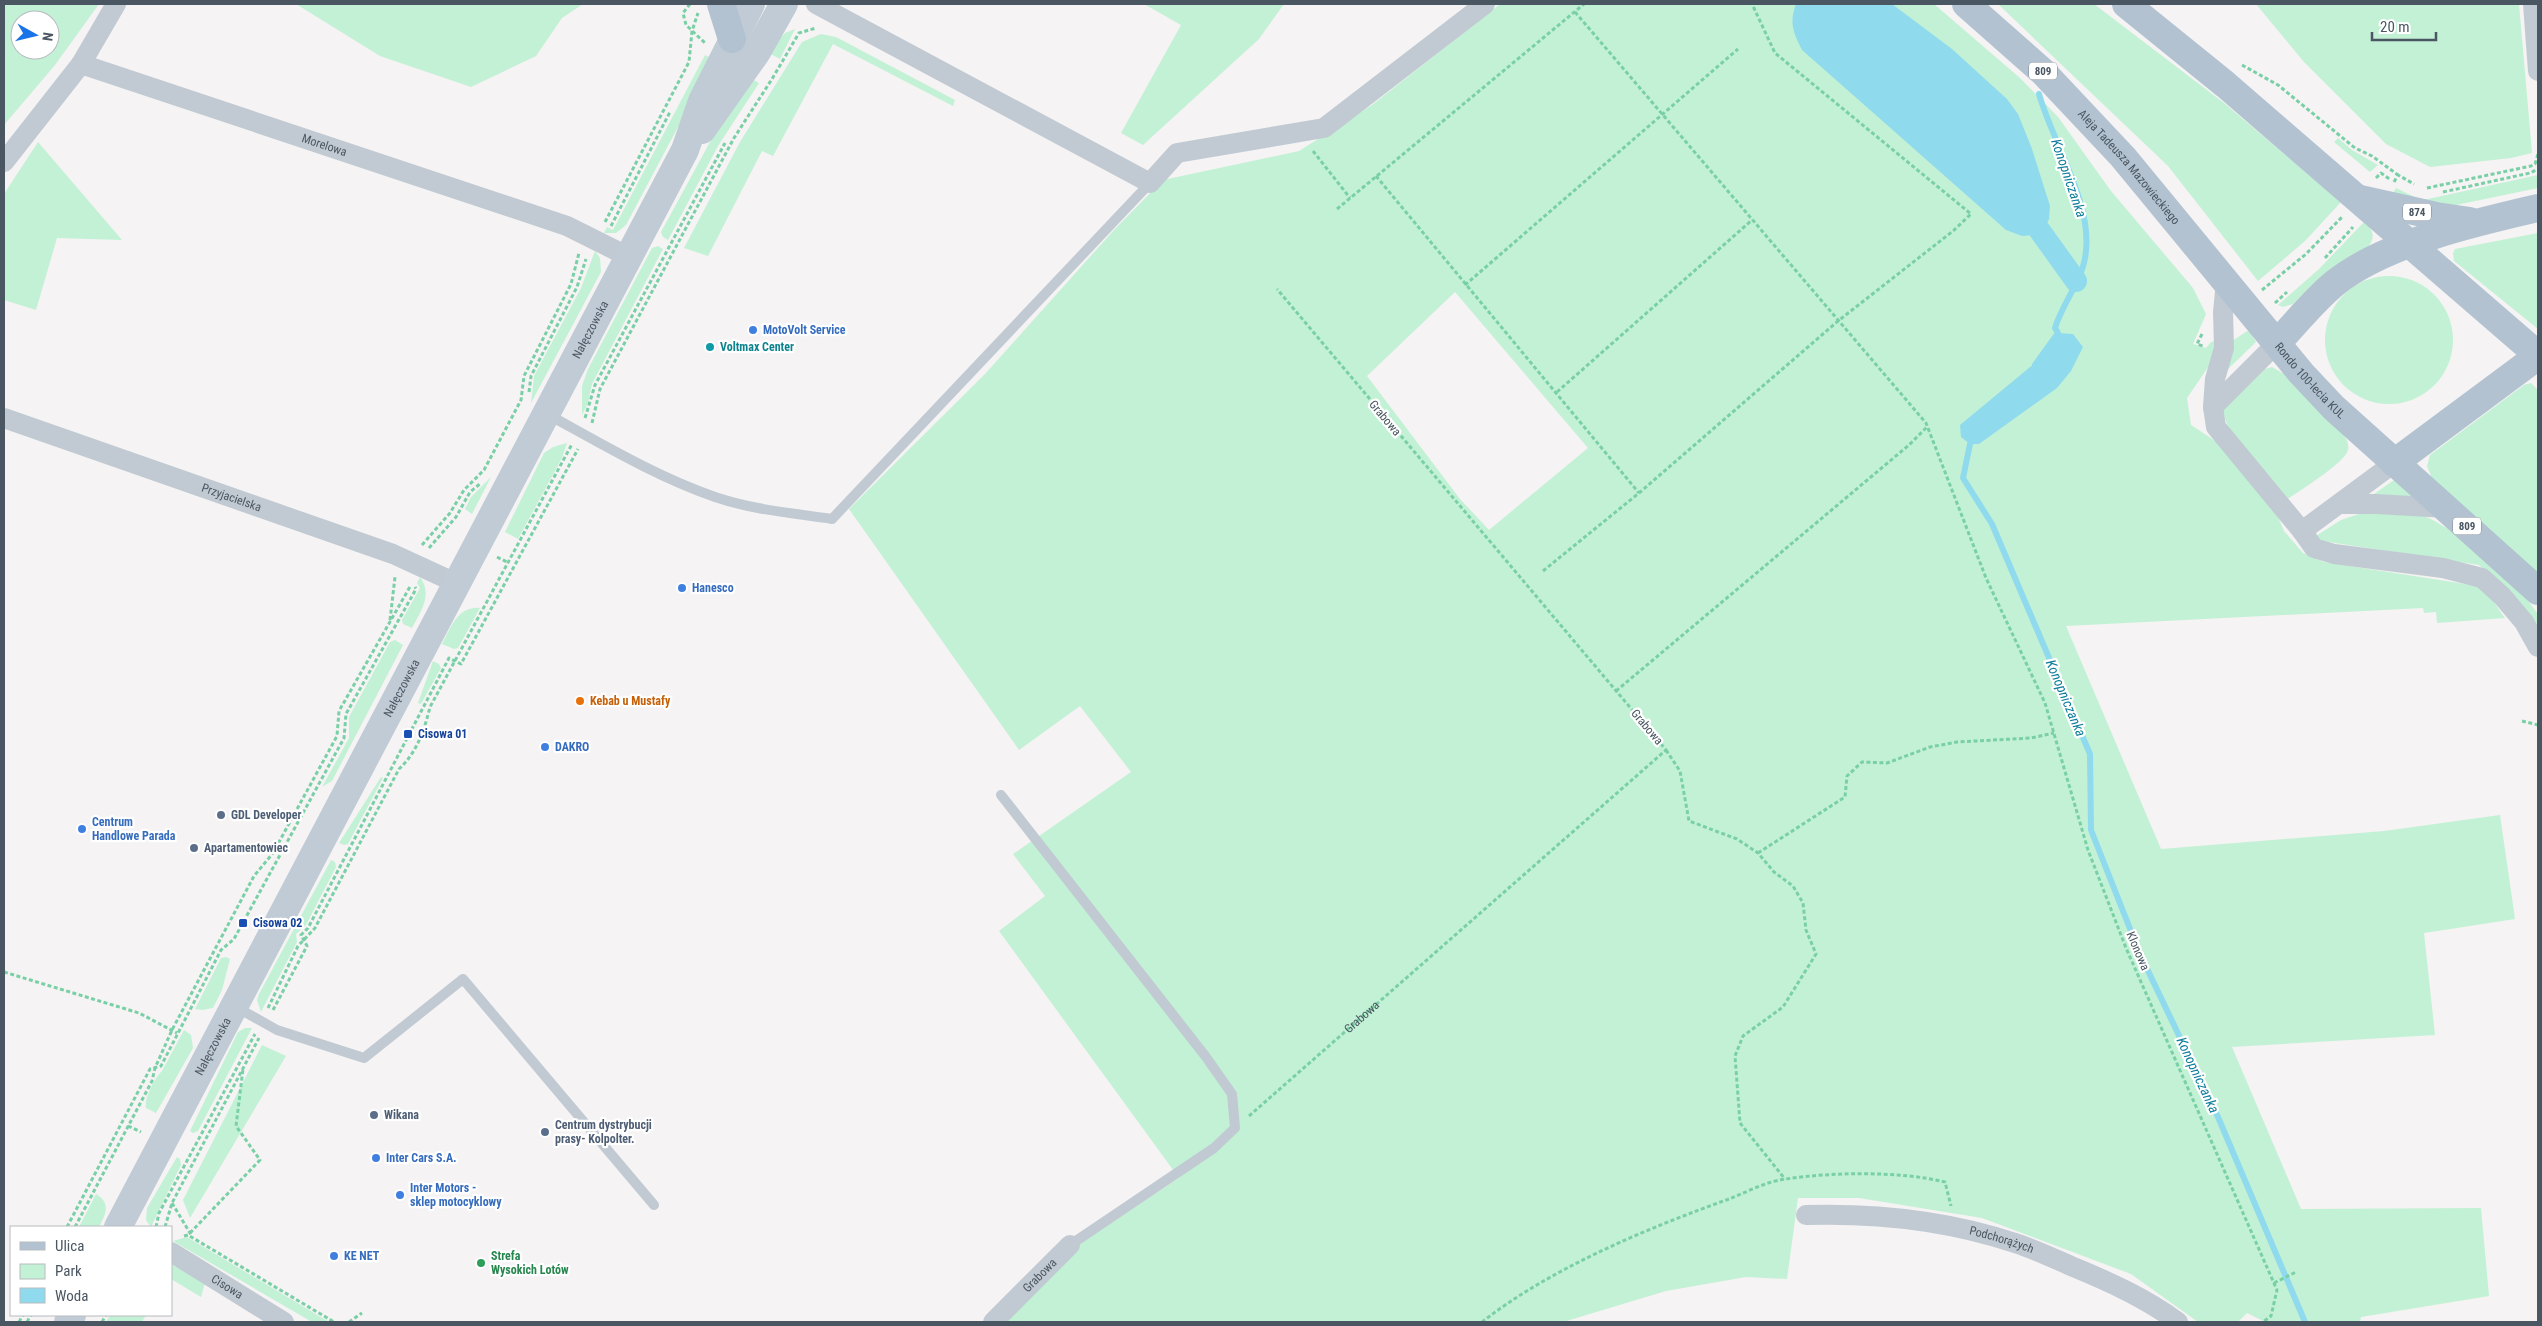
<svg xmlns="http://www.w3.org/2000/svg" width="2542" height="1326" viewBox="0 0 2542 1326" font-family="'Roboto Condensed',sans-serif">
<rect width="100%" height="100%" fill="#f5f3f3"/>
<path fill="#c3f1d5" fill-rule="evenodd" d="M4 4H99L55 65 4 125ZM20 20H50V50H20Z
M296 4H583L562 18 536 56 471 87 380 56Z
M1144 4H1284L1259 39 1143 145 1121 133 1181 25Z
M1500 4H1934L2020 78 2058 117 2111 191 2193 288 2206 314 2193 344 2206 348 2211 342 2216 341 2213 360 2187 398 2191 425 2223 446 2273 505 2284 531 2303 553 2324 562 2478 586C2494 597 2494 604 2505 618L2437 623 2436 612 2424 613 2423 608 2066 626 2161 849 2384 831 2500 815 2515 919 2424 933 2435 1035 2232 1047 2301 1209 2481 1208 2489 1296 2361 1317 2360 1322H2265L2247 1313 2238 1322H2198L2131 1274 1982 1218 1859 1198H1798L1787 1279 1746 1277 1666 1291 1563 1322H993L1054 1261 1179 1178 999 931 1045 896 1013 854 1131 772 1080 706 1019 750 849 509 985 374 1114 230 1163 180 1299 151 1372 105ZM1455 292 1588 448 1489 530 1460 499 1367 376Z
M1998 4H2094L2224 103 2341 202 2305 241 2258 281 2168 166Z
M2256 4H2519L2532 153 2511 158 2430 167 2386 144 2304 62Z
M795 29 780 59 767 52 785 33Z
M821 34 836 37 955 100 953 106 833 44 773 156 762 151 708 256 684 248 740 142 802 42Z
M705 55 711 58 687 110 626 225 616 233H604L607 227 613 230Z
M752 79 759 83 718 146 668 240 663 237 661 232 710 142Z
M2338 138 2352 150 2378 165 2370 172 2334 142Z
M38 142 122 240 57 238 36 310 4 300V194Z
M2538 175V188L2456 205H2421L2392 195 2396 188 2419 199H2428Z
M2365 221C2372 230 2376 235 2369 246L2310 287 2293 304 2283 307 2278 305 2319 269Z
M2538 233V329L2454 261 2453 253 2455 249Z
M658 246 663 249 592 384 588 403 582 415V386L588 369 652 248Z
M595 251 600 258 601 272 531 403 534 376 581 288Z
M2325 340a64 64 0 1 1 128 0a64 64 0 1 1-128 0Z
M2249 330 2256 342 2227 370 2232 341Z
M2272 367 2284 374 2344 435C2347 440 2349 444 2348 450 2345 463 2300 490 2288 499L2229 429 2222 411 2265 369Z
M2531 383 2538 390V573L2432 478 2427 466 2430 455 2524 385Z
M567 443 562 458 518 539 505 532 544 453 553 447Z
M491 477 472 514 465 509 471 497Z
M2394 480 2412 496V497L2374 494Z
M2365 512C2382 512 2402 511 2418 514 2447 520 2522 587 2537 613 2540 618 2538 626 2538 632L2498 581 2479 565 2322 541 2316 536 2341 520Z
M420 577C433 595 421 611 412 628L403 624 402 620 420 588 417 583Z
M480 608 458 648 454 649 442 644C451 627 458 606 480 608Z
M395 640 403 645 332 781 322 787 349 738V717L390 642Z
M433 661 439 664 441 668 421 704 418 703Z
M381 777 383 778 348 844 344 845 339 843Z
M331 860 335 862 336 867 306 925 296 934 297 942 261 1012 257 1000 259 994Z
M226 957 230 959 222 990 213 1008 202 1010 195 1009 221 958Z
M245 1028H252L198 1131 193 1133 190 1131 238 1032Z
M184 1030 191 1035 193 1048 156 1113 146 1108C144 1099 155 1077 162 1071Z
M262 1045 286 1056 190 1218 183 1200Z
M177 1157 180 1159 181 1165 151 1227 146 1220 147 1208Z
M96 1194C111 1203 106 1214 99 1227H79Z
M187 1237 329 1322H312L173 1241Z
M171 1264 205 1283 201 1297 171 1279Z
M110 1315H146L142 1322H106Z"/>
<path fill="#90daee" d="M1796 4H1892L1952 49 2007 99 2018 114 2032 149 2050 206 2049 219 2045 228 2035 235 2022 236 2006 230 1802 50C1793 32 1789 23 1796 4Z
M2058 333 2073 334 2083 347 2071 371 2057 388 1979 444H1970L1961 437 1960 425 2041 358Z"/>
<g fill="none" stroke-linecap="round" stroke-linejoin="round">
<path stroke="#90daee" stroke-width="6" d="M2035 365 2058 333 2055 328C2062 304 2081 282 2085 258 2095 206 2053 144 2039 94
M1974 438 1970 444 1963 478 1992 524 2090 754 2091 830 2140 954 2218 1117 2305 1322"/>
<path stroke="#90daee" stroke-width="22" d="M2040 231 2076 281"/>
<g stroke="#7ad0a6" stroke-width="3" stroke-dasharray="4 2.5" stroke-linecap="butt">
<path d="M690 4 683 13 686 25 705 43"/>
<path d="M1575 12 1926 423 1986 578 2045 703 2088 850 2126 948 2277 1290 2271 1316 2263 1322"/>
<path d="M2242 65 2278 85 2355 148 2372 156 2398 175"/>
<path d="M1313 151 1350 198"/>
<path d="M1376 176 1639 493"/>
<path d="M2376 178 2381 173 2391 180"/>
<path d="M2394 182 2398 175 2414 184"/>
<path d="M2427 188 2531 166 2535 164 2538 154"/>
<path d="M2443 192 2530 173 2538 169"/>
<path d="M1337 209 1584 4"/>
<path d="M605 222 689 62 692 31 698 13"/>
<path d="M611 226 670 112"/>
<path d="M2325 258 2353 227"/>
<path d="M1465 285 1738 49"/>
<path d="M2262 290 2306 254 2342 217"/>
<path d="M2275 303 2287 292"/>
<path d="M2202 334 2197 344 2203 346"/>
<path d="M529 392 531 376 577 287 586 259"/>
<path d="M1557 392 1752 220"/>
<path d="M585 418 595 385 725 143"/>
<path d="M592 423 600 389 734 138 772 79 799 33 816 28"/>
<path d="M422 545 450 513 464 490 484 470 521 400 524 376 571 284 579 253"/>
<path d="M429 548 456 517 470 492 481 483"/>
<path d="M497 557 507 562"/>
<path d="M1543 571 1639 493 1838 321 1953 231 1971 214 1775 53 1752 4"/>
<path d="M390 620 395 577"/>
<path d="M1616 691 1909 445 1928 426"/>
<path d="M2522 721 2538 725"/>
<path d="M1666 750 1680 771 1689 821 1737 839 1758 853 1774 872 1793 886 1803 903 1806 930 1816 954 1783 1007 1743 1036 1735 1056 1740 1123 1785 1179"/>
<path d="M1758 853 1845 797 1847 776 1862 762 1887 763 1930 747 1957 742 2031 738 2054 733"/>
<path d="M4 972 139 1013 177 1033"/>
<path d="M268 1008 298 946 315 928 399 769C417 752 424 731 430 707L572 444"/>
<path d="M273 1010 307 946 301 935 308 928 449 658 461 664 578 449"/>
<path id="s1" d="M1249 1116 1666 750 1277 289"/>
<path d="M128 1126 141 1132"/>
<path d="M172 1203 190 1233 188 1234"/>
<path d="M67 1227 150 1069 161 1066 221 950 234 939 344 738 346 714 416 589 415 587"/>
<path d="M75 1227 152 1081 155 1068 172 1030 254 876 273 853 337 736 339 711 411 585"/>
<path d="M156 1227 159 1213 255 1034"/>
<path d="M165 1227 172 1203 259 1038"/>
<path d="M190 1233 260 1160 236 1126 243 1069"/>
<path d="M184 1236 188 1235 334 1322"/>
<path d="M2274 1283 2296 1272"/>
<path d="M19 1322 23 1315"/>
<path d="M27 1322 31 1315"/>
<path d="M102 1322 106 1315"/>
<path d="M349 1322 362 1313"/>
<path d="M1482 1322C1551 1268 1648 1228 1729 1199 1747 1192 1767 1181 1786 1179 1832 1172 1900 1171 1945 1182L1951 1206"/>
</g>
<path stroke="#c1cad2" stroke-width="10" d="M547 414C602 444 655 476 715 497 753 510 793 513 832 519L1150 183
M1001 795 1206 1057 1232 1094 1235 1128 1214 1148 1070 1245
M236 1007 277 1030 364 1058 463 979 654 1205"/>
<g stroke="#c1cad2" stroke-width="20">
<path id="s2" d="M116 4 81 64 567 226 629 257"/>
<path d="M816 4 1150 183 1177 153 1324 128 1485 4"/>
<path d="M2533 4 2538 71"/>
<path d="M4 162 81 64"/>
<path d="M2226 281 2223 312 2224 348 2215 379 2213 407 2216 427 2302 531 2394 463"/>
<path d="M2213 407 2277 343"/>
<path id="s3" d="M4 418 393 554 456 583"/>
<path d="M2340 504H2376L2447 508"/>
<path d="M2302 531 2314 548 2334 554 2443 568 2482 578 2502 596 2524 622 2538 647"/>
<path id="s4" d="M1806 1215C1876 1213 1949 1221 2015 1243 2034 1249 2053 1258 2071 1266 2110 1282 2145 1298 2178 1322"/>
<path id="s5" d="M171 1252 284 1322"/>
<path id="s6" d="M993 1322 1070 1245"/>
</g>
<g stroke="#c1cbd6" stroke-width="28">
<path d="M702 130 757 52 784 4"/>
<path id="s7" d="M118 1227 685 150 702 101 751 4"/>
<path d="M68 1322 72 1315"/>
</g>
<g stroke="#b3c2d1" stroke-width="28">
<path d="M721 4 732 39"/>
<path id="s8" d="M1966 4 2043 72 2123 157 2301 373 2334 408 2538 591"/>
<path d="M2126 4 2226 85 2538 355"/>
<path d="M2360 199 2436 216 2470 221"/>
<path d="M2277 343C2296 323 2314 300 2335 283 2385 243 2477 222 2538 208"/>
<path d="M2394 463 2538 356"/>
</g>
</g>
<g fill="#3f7fe0" stroke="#fff" stroke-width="2">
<circle cx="753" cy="330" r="5"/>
<circle cx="682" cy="588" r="5"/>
<circle cx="545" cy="747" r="5"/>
<circle cx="82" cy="829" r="5"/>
<circle cx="376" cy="1158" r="5"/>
<circle cx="400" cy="1195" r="5"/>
<circle cx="334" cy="1256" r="5"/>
</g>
<circle fill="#0f9aa8" stroke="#fff" stroke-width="2" cx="710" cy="347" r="5"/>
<circle fill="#e8710a" stroke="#fff" stroke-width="2" cx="580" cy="701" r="5"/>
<g fill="#1a4fb4" stroke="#fff" stroke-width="2">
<rect x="403" y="729" width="10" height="10" rx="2.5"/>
<rect x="238" y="918" width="10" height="10" rx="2.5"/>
</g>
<g fill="#5c6f8a" stroke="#fff" stroke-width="2">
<circle cx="221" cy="815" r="5"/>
<circle cx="194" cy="848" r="5"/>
<circle cx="374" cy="1115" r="5"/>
<circle cx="545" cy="1132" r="5"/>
</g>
<circle fill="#2e9e5b" stroke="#fff" stroke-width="2" cx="481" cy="1263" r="5"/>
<g text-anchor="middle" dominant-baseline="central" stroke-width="4.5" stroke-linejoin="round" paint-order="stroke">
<g fill="#fff" stroke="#808990" stroke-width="1">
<rect x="2029" y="62.5" width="28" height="17" rx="4"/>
<rect x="2403" y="203.5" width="28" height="17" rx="4"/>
<rect x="2453" y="517.5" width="28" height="17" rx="4"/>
</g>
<g font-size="11" font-weight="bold" fill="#4a5661">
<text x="2043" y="71">809</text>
<text x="2417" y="212">874</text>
<text x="2467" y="526">809</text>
</g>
<g font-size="12" fill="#4a5661" stroke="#fff">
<text stroke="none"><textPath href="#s2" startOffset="326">Morelowa</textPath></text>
<text stroke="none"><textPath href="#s8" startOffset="231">Aleja Tadeusza Mazowieckiego</textPath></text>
<text stroke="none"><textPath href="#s7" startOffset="1014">Nałęczowska</textPath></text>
<text stroke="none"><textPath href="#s8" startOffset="511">Rondo 100-lecia KUL</textPath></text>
<text transform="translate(1385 418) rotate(50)">Grabowa</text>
<text stroke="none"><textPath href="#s3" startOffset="241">Przyjacielska</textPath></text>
<text stroke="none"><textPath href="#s7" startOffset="609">Nałęczowska</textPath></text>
<text transform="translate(1647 727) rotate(50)">Grabowa</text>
<text transform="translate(2138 951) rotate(67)">Klonowa</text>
<text stroke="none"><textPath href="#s1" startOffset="150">Grabowa</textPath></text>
<text stroke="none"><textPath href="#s7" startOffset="204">Nałęczowska</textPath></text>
<text stroke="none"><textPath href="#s4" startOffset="198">Podchorążych</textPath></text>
<text stroke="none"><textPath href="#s6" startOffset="66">Grabowa</textPath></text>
<text stroke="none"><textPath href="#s5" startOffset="66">Cisowa</textPath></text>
</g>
<g font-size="12" font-weight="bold" fill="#366cbe" stroke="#fff" text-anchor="start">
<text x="763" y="330">MotoVolt Service</text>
<text x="692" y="588">Hanesco</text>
<text x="555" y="747">DAKRO</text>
<text x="92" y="822">Centrum<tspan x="92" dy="14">Handlowe Parada</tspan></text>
<text x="386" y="1158">Inter Cars S.A.</text>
<text x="410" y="1188">Inter Motors -<tspan x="410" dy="14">sklep motocyklowy</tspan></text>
<text x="344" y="1256">KE NET</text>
</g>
<g font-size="12" font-weight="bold" fill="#0d838f" stroke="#fff" text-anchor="start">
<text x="720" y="347">Voltmax Center</text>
</g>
<g font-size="12" font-weight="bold" fill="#c56008" stroke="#fff" text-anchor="start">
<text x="590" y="701">Kebab u Mustafy</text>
</g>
<g font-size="12" font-weight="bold" fill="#164399" stroke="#fff" text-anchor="start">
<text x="418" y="734">Cisowa 01</text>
<text x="253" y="923">Cisowa 02</text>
</g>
<g font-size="12" font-weight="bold" fill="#4e5e75" stroke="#fff" text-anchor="start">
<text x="231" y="815">GDL Developer</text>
<text x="204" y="848">Apartamentowiec</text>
<text x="384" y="1115">Wikana</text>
<text x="555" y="1125">Centrum dystrybucji<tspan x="555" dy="14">prasy- Kolpolter.</tspan></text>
</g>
<g font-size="12" font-weight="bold" fill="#27864d" stroke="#fff" text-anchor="start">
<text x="491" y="1256">Strefa<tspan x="491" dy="14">Wysokich Lotów</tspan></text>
</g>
<g font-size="14" font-style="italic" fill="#0c7c9b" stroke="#fff">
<text transform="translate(2069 178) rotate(71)">Konopniczanka</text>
<text transform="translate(2066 698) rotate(67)">Konopniczanka</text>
<text transform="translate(2198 1075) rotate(65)">Konopniczanka</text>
</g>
</g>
<rect width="2542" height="1326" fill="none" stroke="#4a5661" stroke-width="10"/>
<rect x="10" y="1226" width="162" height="90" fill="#ffffff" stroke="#b7bbc0"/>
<rect x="20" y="1242" width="25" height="8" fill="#b3c2d1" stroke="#b7bbc0"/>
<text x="55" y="1251" font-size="15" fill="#4a5661">Ulica</text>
<rect x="20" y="1264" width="25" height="15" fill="#c3f1d5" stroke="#b7bbc0"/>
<text x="55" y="1276" font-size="15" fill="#4a5661">Park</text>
<rect x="20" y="1288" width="25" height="15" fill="#90daee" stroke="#b7bbc0"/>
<text x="55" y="1301" font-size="15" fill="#4a5661">Woda</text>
<g transform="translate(35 35) rotate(98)"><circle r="24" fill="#ffffff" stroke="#b7bbc0"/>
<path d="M0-4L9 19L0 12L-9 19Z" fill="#1a73e8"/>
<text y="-8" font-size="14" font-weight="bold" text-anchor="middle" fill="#4a5661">N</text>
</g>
<path d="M2372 32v8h64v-8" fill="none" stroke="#4a5661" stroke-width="2.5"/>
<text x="2380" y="32" font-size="15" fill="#4a5661" stroke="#ffffff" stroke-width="4" paint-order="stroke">20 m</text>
</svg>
